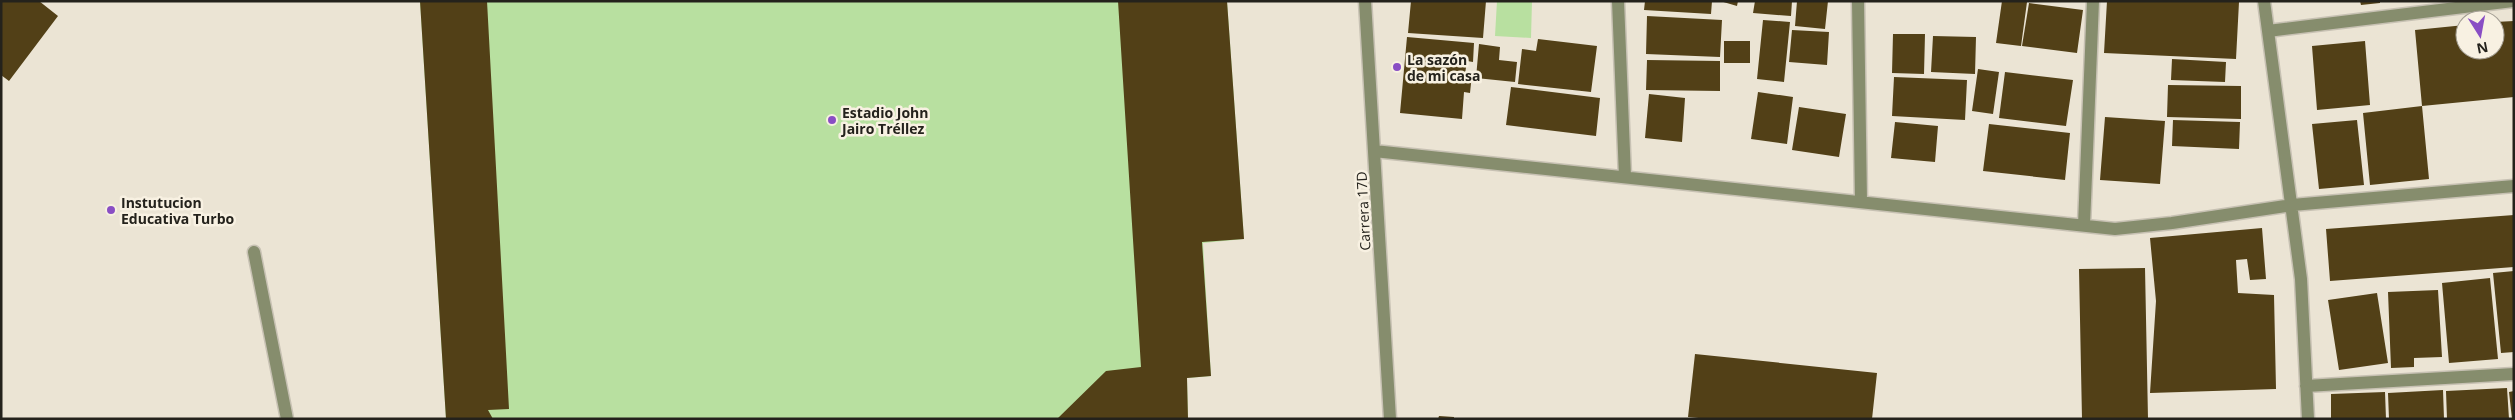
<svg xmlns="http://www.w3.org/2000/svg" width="2515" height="420" viewBox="0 0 2515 420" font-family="'Open Sans',sans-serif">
<rect width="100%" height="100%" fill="#ebe4d4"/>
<path fill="#b8e0a0" d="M420 1H1227L1244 239 1203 243 1211 376 1187 378 1188 419H446Z
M1497 1H1532L1531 38 1495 36Z"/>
<path fill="#524017" d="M1 1H39L58 16 9 81 1 75Z
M420 1H487L509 409 488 410 493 419H446Z
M1118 1H1227L1244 239 1202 242 1211 376 1187 378 1188 419H1057L1106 371 1141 367Z
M1411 1H1486L1483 38 1408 33Z
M1645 1H1712L1711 14 1644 10Z
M1720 1H1738L1737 6Z
M1755 1H1792L1791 16 1753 13Z
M1797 1H1828L1825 29 1795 26Z
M2002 1 2027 2 2021 46 1996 43Z
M2107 1 2239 2 2236 59 2104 53Z
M2360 1H2380V3L2361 5Z
M2029 3 2083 10 2077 53 2022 46Z
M1647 16 1722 20 1720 57 1646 54Z
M1763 20 1790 22 1784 82 1757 79Z
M2514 21V97L2422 106 2415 30 2465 25V50H2495V22Z
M1792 30 1829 32 1827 65 1789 62Z
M1893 34H1925L1924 74 1892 73Z
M1933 36 1976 37 1975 74 1931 72Z
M1407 37 1474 43 1473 62 1467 61 1465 74H1472L1470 93 1464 92 1462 119 1400 113Z
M1538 39 1597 46 1591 92 1518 84 1522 49 1536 51Z
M1724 41H1750V63H1724Z
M2365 41 2370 105 2317 110 2312 46Z
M1479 44 1500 47 1499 60 1517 62 1515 82 1476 78Z
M2172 59 2226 62 2225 82 2171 80Z
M1647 60 1720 61V91L1646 90Z
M1978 69 1999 72 1993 114 1972 111Z
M2005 72 2073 80 2066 126 1999 118Z
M1894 77 1967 80 1965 120 1892 116Z
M2168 85 2241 86V119L2167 117Z
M1511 87 1600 98 1596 136 1506 125Z
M1758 92 1793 97 1787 144 1751 139Z
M1649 94 1685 98 1682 142 1645 138Z
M2422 106 2429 179 2370 185 2363 113Z
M1799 107 1846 114 1839 157 1792 150Z
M2105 117 2165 121 2160 184 2100 180Z
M2173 120 2240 122 2239 149 2172 146Z
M2357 120 2364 185 2319 189 2312 124Z
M1895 122 1938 126 1935 162 1891 158Z
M1989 124 2070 133 2065 180 1983 171Z
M2514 215V267L2330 281 2326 229Z
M2262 228 2266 279 2250 280 2247 259 2236 260 2238 293 2274 295 2276 389 2150 393 2156 301 2150 238Z
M2145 268 2148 419H2082L2079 269Z
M2514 271V352L2501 353 2493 273Z
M2490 278 2498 359 2449 363 2442 283Z
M2438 290 2442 357 2414 358V367L2391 368 2388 292Z
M2377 293 2388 363 2339 370 2328 300Z
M1695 354 1877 373 1872 419H1709L1688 417Z
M2507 388 2509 419H2447L2446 391Z
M2443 390 2444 419H2389L2388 393Z
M2514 391V419H2512L2509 392Z
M2385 392 2386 419H2331V394Z
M1439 416 1454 417V419H1438Z"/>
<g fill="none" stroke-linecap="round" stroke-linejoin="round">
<g stroke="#c7c1b3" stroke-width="15">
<path id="minor" d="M1365 1 1390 419
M1618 1 1625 177
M1858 1 1861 202
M2264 1 2301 279 2308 419
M2268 31 2513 1
M1374 151 2115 229 2172 223 2292 205 2514 186
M2084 225 2093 1
M254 252 287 419
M2306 386 2514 374"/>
</g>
<use href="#minor" stroke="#868d6d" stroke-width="12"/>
</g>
<g fill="#894ec4" stroke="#f8f1e2" stroke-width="2">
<circle cx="1397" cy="67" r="5"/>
<circle cx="832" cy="120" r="5"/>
<circle cx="111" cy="210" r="5"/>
</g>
<g text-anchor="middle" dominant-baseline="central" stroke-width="5" stroke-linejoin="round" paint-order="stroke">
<g font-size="14" font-weight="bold" fill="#24221c" stroke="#f8f1e2" text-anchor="start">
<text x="1407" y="59">La sazón<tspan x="1407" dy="16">de mi casa</tspan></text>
<text x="842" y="112">Estadio John<tspan x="842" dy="16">Jairo Tréllez</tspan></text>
<text x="121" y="202">Instutucion<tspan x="121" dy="16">Educativa Turbo</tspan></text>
</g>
<g font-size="14" fill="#24221c" stroke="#f8f1e2">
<text transform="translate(1363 211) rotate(-93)">Carrera 17D</text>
</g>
</g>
<rect width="2515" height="420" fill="none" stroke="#24221c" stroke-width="5"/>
<g transform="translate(2480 35) rotate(169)"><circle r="24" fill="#f8f1e2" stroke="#a39e93"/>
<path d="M0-4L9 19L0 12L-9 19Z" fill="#894ec4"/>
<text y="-8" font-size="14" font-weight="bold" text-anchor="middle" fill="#24221c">N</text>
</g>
</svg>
